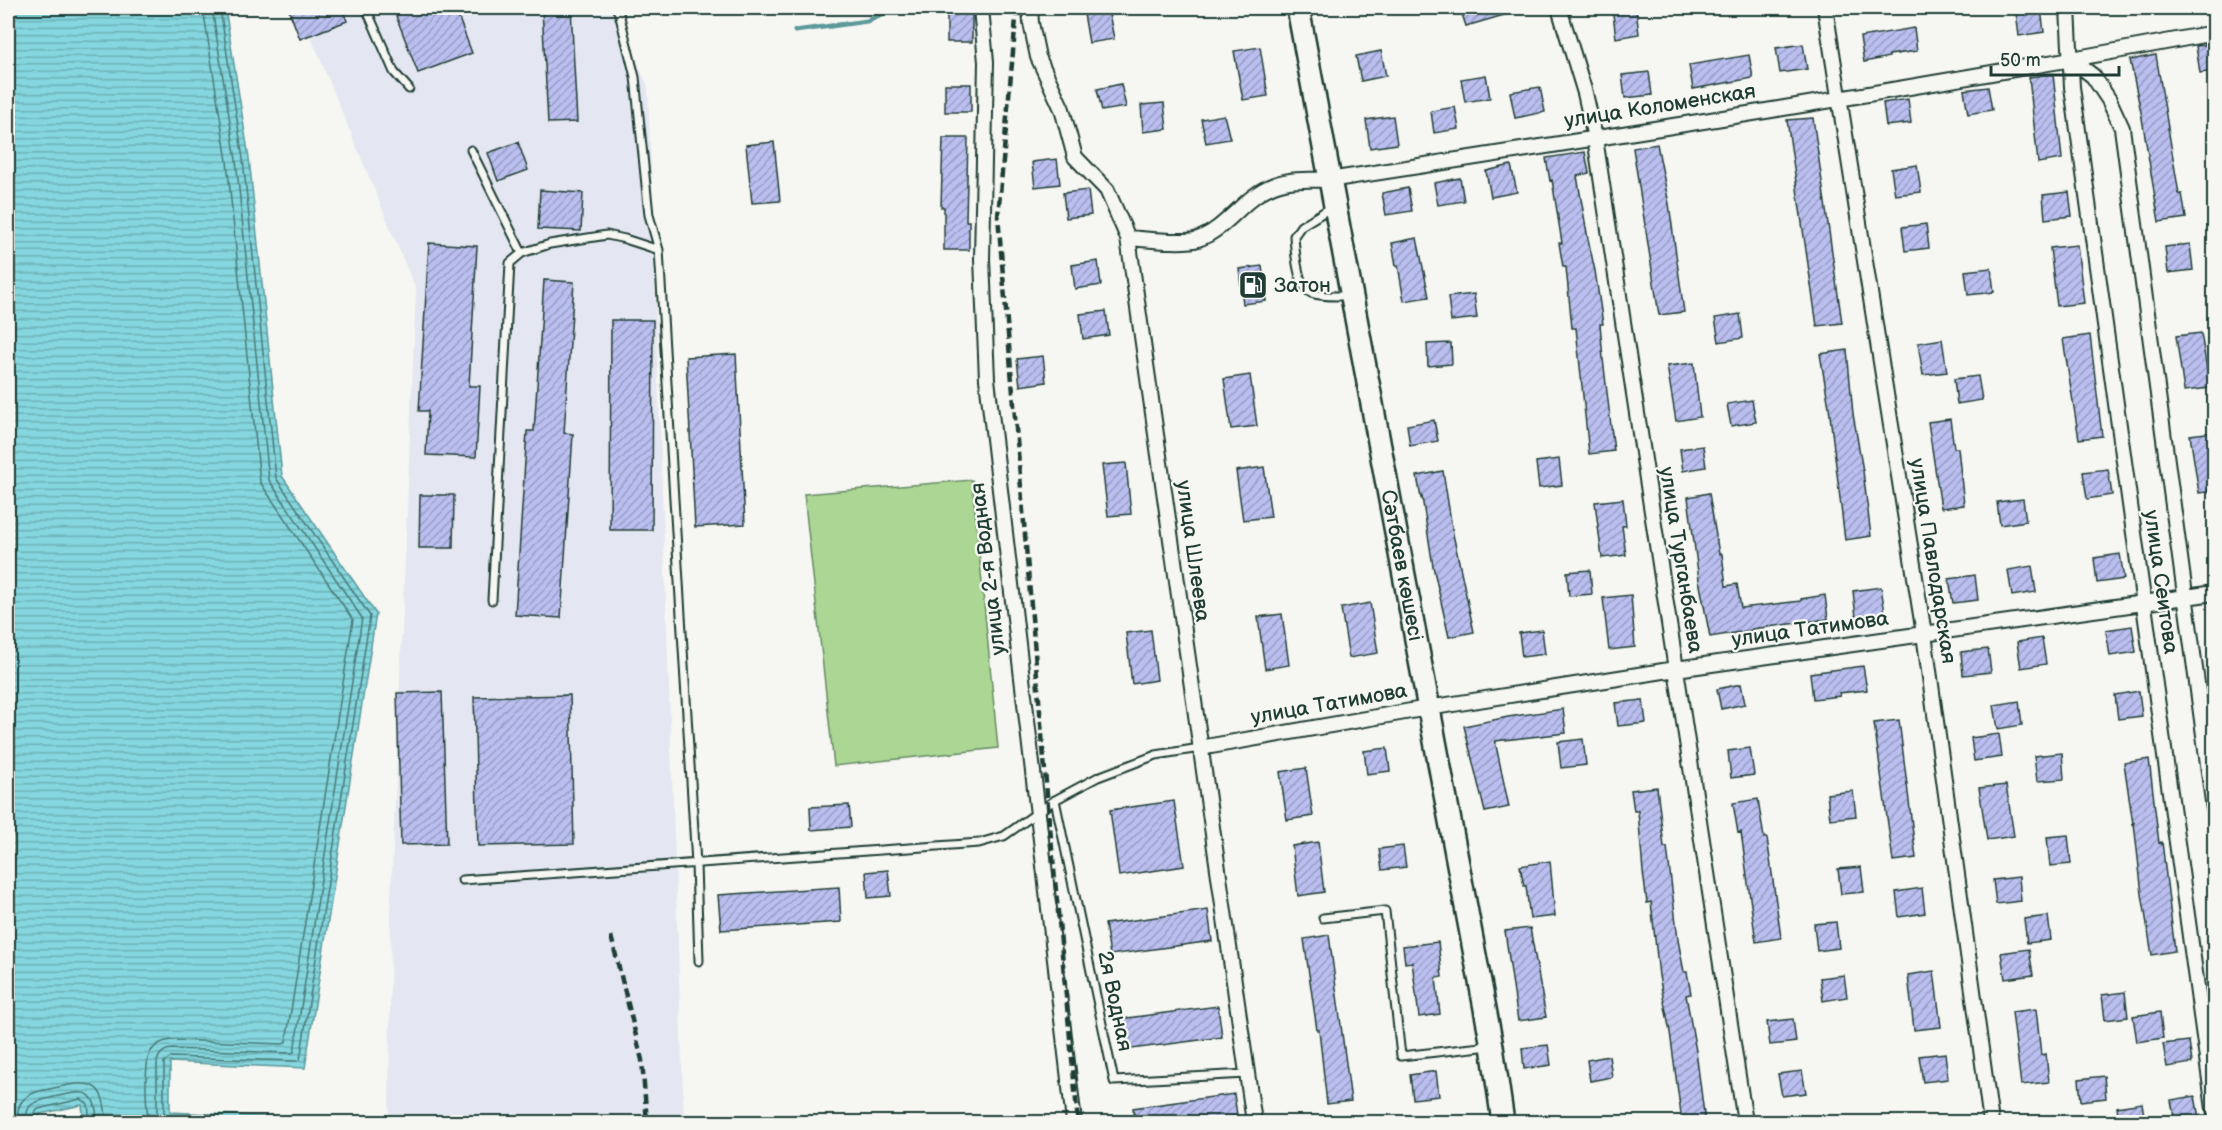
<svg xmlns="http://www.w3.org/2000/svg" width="2222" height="1130" viewBox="0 0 2222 1130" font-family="'Balsamiq Sans',sans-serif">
<defs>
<pattern id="water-rules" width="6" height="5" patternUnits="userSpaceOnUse" patternTransform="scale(1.5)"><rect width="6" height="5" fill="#85d6de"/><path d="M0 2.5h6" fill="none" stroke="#6cafb5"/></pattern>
<pattern id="building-hatch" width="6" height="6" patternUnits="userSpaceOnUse" patternTransform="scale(1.5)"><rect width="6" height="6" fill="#bbbff0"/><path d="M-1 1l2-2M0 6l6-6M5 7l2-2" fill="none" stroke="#979cc3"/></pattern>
</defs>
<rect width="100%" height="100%" fill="#f6f6f2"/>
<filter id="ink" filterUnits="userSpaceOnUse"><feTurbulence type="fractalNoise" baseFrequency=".0167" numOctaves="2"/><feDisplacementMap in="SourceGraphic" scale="12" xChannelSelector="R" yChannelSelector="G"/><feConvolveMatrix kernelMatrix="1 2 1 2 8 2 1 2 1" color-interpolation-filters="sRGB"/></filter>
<g filter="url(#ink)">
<path fill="#e4e6f1" d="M299 8H614L648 87 684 1122H389L391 899 416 290Z"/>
<path fill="#acd694" stroke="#668a64" stroke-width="1.5" d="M972 480 998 748 834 766 804 494Z"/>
<path fill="url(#water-rules)" stroke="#5c999a" stroke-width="1.5" d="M8 8H225L249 158 282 476 376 614 305 1068 170 1062V1112L297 1118V1122H84L82 1105 40 1114V1122H8Z"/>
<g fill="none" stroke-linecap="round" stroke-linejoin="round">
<path stroke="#487a78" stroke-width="1.5" d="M220 8 243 159 276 478 370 616 300 1060 297 1061 171 1057 164 1062V1112L167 1118 261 1122
M18 1122C17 1114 17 1107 23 1100 31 1091 43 1091 54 1088 90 1080 105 1080 106 1122
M27 1122C26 1116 26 1110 31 1105 37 1100 47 1099 54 1097 83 1091 96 1086 97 1122
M34 1122V1114L38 1109 81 1099 88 1104 90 1122
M150 1122C145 1110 144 1062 151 1051 156 1044 163 1041 171 1040L283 1044 286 1042 353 620 260 482 227 161 203 8
M161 1122 157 1112V1063C158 1055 163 1050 172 1049L291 1053 294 1052 362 618 269 480 236 160 212 8"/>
<path stroke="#5c999a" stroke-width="5" d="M795 31 867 21 895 8"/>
</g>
<path fill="url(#building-hatch)" stroke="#1f3d34" stroke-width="1.5" d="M288 8H342L347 21 300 39Z
M393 8H455L472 53 418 73Z
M542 8H571L577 122 548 123Z
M1083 8H1108L1114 39 1089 43Z
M1460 8H1517L1518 11 1466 26Z
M2041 9 2044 32 2019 36 2016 13Z
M1636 10 1639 34 1616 38 1613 14Z
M947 13H972V42H947Z
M1914 28 1917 51 1889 55V57L1864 62 1860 37Z
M1803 44 1807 69 1780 73 1776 48Z
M2214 44V71L2200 73 2196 46Z
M1260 47 1268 96 1243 100 1234 51Z
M1381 51 1386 76 1361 81 1356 56Z
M1749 55 1753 78 1693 89 1689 65Z
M2156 55 2179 194H2182L2186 218 2159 222 2141 112 2130 60Z
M1649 72 1652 95 1625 98 1622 75Z
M2053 74 2062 159 2038 163 2029 77Z
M1486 75 1490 98 1465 102 1461 79Z
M945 84H971V112H945Z
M1121 84 1126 107 1102 111 1097 89Z
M1540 87 1545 112 1515 118 1510 92Z
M1988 87 1992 110 1968 114 1964 90Z
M1908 99 1911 123 1886 126 1883 103Z
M1164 103 1167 129 1143 132 1141 105Z
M1455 107 1459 129 1434 133 1431 111Z
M1224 115 1230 139 1206 143 1201 119Z
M1393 116 1397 144 1370 148 1366 120Z
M1813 118 1842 323 1817 326 1787 120Z
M943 138H968L966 221H969V250H944V207H941Z
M518 142 528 170 498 181 488 153Z
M774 142 780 201 752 203 746 145Z
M1657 144 1669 204 1684 312 1659 315 1633 148Z
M1585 152 1589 173 1577 176 1588 239 1595 271 1603 324H1600L1603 359 1614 451 1589 454 1576 328H1572L1566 267H1563L1559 243H1562L1552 180 1550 181 1546 158Z
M1057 159 1060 184 1035 187 1032 162Z
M1511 165 1517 192 1491 197 1486 171Z
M1917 165 1921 192 1895 195 1891 169Z
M1460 178 1464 201 1438 205 1434 183Z
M1408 188 1412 211 1386 215 1382 193Z
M540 190 583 193 581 231 538 229Z
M1088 190 1091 215 1066 218 1063 193Z
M2069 192 2072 216 2045 219 2043 195Z
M1926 224 1929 248 1905 251 1902 227Z
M1417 238 1429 297 1404 301 1398 265H1396L1392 243Z
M429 243 477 246 469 386H480L476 457 426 455 428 411H419Z
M2190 244 2193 270 2168 273 2165 247Z
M2077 245 2084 303 2057 306 2050 248Z
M1098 261 1101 285 1075 289 1072 265Z
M1262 266 1266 301 1243 304 1239 269Z
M1991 268 1994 292 1968 295 1965 271Z
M544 280 574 282 564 433 573 434 561 618 515 615 527 431H534Z
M1474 294 1477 318 1451 321 1448 297Z
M1106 311 1109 335 1083 339 1080 314Z
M1740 314 1743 338 1719 342 1715 318Z
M611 320H653L652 530H610Z
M2201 333 2210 388 2184 391 2176 336Z
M2090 335 2102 436 2079 439 2063 339Z
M1942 339 1947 372 1923 375 1918 343Z
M1451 343 1452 364 1428 366 1427 344Z
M1847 350 1853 414 1863 471 1871 536 1845 540 1829 407 1820 354Z
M736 354 745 524 695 527 686 357Z
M1043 356 1046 382 1020 386 1017 359Z
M1694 363 1700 417 1676 421 1667 366Z
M1250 375 1257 426 1231 429 1224 379Z
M1978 376 1982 400 1957 404 1954 379Z
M1752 400 1756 422 1731 426 1727 404Z
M1950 419 1954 448H1958L1964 505 1941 508 1928 422Z
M1434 420 1438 441 1410 446 1407 425Z
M2214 432V491L2199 493 2190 435Z
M1703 446 1706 467 1683 471 1680 449Z
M1559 459 1562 485 1539 488 1536 462Z
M1126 463 1131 514 1108 516 1102 465Z
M1264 467 1271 517 1243 520 1236 471Z
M2108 469 2112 495 2087 499 2083 472Z
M1443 471 1453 534 1474 632 1449 637 1433 566 1422 497 1421 498 1417 476Z
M1709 493 1719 554H1722L1726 586 1737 584 1741 608 1801 601V599L1825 595 1828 619 1752 629V630L1710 637 1699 580 1688 497Z
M420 495H454L453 548H419Z
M1623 499 1626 526H1622L1626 555 1602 558 1595 502Z
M2023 499 2026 521 2000 525 1997 502Z
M2120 554 2124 579 2097 583 2094 558Z
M2032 566 2036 592 2012 596 2008 570Z
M1590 570 1592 594 1569 596 1567 572Z
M1975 575 1978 600 1953 603 1949 579Z
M1881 587 1885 613 1856 617 1853 591Z
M1631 595 1635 647 1609 650 1603 598Z
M1370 603 1378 653 1349 658 1341 608Z
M1282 614 1289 665 1265 669 1258 617Z
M2132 626 2136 652 2110 656 2106 630Z
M1151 630 1157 680 1132 684 1126 633Z
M1542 630 1545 654 1522 657 1519 633Z
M2042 638 2046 664 2021 668 2017 642Z
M1988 649 1991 672 1963 675 1961 652Z
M1863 666 1867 690 1839 693 1840 696 1813 699 1810 673Z
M1741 684 1745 704 1721 709 1717 689Z
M2139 691 2142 716 2118 719 2115 695Z
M442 692 447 844 401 845 397 693Z
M570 695 574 844 478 846 474 697Z
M1643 700 1646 723 1618 726 1615 703Z
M2019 701 2022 725 1998 729 1994 705Z
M1563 709 1566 733 1495 741 1509 807 1485 812 1464 726 1508 717Z
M1899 720 1916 858 1893 861 1874 723Z
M1999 734 2002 757 1974 761 1971 738Z
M1583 739 1586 765 1561 768 1558 742Z
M1387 748 1390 771 1367 774 1364 751Z
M1750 748 1754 775 1731 778 1728 751Z
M2062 753 2064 779 2037 781 2034 756Z
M2149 759 2159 843 2162 842 2175 951 2152 955 2142 894 2134 823 2133 824 2124 763Z
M1306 768 1313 816 1287 820 1280 772Z
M2006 785 2014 836 1987 840 1979 788Z
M1657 787 1664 847H1667L1678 940 1684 972H1687L1691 994 1686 995 1696 1051 1705 1122H1682L1670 1032 1659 976 1651 902 1647 903 1643 872 1638 811H1634L1631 790Z
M1853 791 1856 816 1830 819 1827 794Z
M1758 799 1764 838H1767L1781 938 1756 942 1741 832 1738 833 1733 803Z
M1174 801 1184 866 1119 876 1110 810Z
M849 805 851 827 811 830 810 807Z
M2068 835 2071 864 2050 866 2047 837Z
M1318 842 1324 892 1298 896 1292 846Z
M1403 846 1406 867 1382 870 1379 849Z
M1550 861 1555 916 1530 919 1526 886H1524L1520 866Z
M1861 867 1864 892 1841 894 1838 869Z
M888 870 891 896 868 898 866 872Z
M2019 877 2021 901 1996 904 1993 880Z
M839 887 841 922 721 930 718 895Z
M1922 888 1925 913 1899 917 1896 892Z
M1208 910 1212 941 1110 955 1105 924Z
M2048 916 2051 940 2027 943 2024 919Z
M1836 922 1839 948 1817 951 1814 924Z
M1530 928 1546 1017 1518 1021 1505 931Z
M1329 935 1351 1101 1327 1104 1319 1030H1317L1304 939Z
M1438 942 1442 977 1436 978 1440 1014 1419 1017 1412 962 1405 963 1403 946Z
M2029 949 2033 975 2005 979 2001 953Z
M1934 971 1941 1027 1914 1030 1908 975Z
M1844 975 1847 997 1823 1001 1820 978Z
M2125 992 2128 1017 2105 1020 2102 995Z
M1218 1006 1222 1037 1124 1050 1120 1019Z
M2036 1009 2041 1055 2046 1054 2049 1082 2021 1085 2012 1012Z
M2160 1012 2163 1038 2137 1042 2133 1016Z
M1793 1019 1796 1042 1770 1045 1767 1022Z
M2189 1041 2192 1063 2167 1067 2163 1044Z
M1548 1045 1551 1065 1524 1069 1522 1048Z
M1945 1053 1948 1079 1923 1082 1919 1056Z
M1609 1056 1612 1077 1590 1081 1587 1060Z
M1436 1071 1439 1096 1413 1099 1410 1075Z
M1802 1071 1806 1093 1782 1096 1778 1074Z
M2104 1076 2106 1098 2081 1101 2079 1079Z
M1234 1094 1238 1122H1135L1133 1108Z
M2195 1096 2199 1118 2175 1122 2171 1100Z
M2142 1103 2145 1122H2119L2117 1107Z"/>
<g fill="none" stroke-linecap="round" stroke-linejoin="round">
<g stroke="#1f3d34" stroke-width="11">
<path id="service" d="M366 8 394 72 409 89
M616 8 619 13 635 77 649 215 659 250 696 864 699 961
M471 150 522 253
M1332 207 1301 226 1294 236C1295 250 1297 287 1311 293 1322 297 1337 296 1348 296
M492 600 510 263 522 253 550 244 607 235 625 239 659 250
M1055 800 1114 1081 1247 1074
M462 880 979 843 1004 836 1055 800 1098 777 1156 755 1200 748
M1323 918 1385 911 1401 1056 1490 1046"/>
</g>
<g stroke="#1f3d34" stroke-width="18">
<path id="minor" d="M981 8 986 62 982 259 987 379 1074 1122
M1030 8 1031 23 1038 57 1062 109 1075 157 1107 190 1128 238 1254 1122
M1559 8 1585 93 1595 138 1745 1122
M1825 8 1924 634 1991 1122
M2068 8 2072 87 2214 1109
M2072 60 2093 76 2109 100 2122 128 2214 809
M1128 238C1144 239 1184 244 1198 239 1227 229 1244 196 1274 185 1292 178 1311 180 1329 180 1625 134 1921 88 2214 33
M1200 748 1428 708 1676 669 2214 593"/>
</g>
<g stroke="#1f3d34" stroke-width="26">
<g id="primary">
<path id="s1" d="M1298 8 1492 1046 1503 1122"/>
</g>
</g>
<use href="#service" stroke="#f6f6f2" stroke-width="7"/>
<use href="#minor" stroke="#f6f6f2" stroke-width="14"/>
<use href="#primary" stroke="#f6f6f2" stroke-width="21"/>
<path stroke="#1f3d34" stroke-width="4.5" stroke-dasharray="9 4.5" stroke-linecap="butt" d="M1017 8 998 216 1048 806 1078 1122
M611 936 642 1060 647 1122"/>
</g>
</g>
<defs>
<g id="fuel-square" transform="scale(1.5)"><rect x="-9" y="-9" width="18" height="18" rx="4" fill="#1f3d34" stroke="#f6f6f2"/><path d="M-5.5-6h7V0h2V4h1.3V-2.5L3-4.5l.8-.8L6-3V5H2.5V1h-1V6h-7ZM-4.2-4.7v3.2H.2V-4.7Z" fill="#fff"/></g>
</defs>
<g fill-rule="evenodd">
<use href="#fuel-square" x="1253" y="285"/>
</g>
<g text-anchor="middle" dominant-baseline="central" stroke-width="4.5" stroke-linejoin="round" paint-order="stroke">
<g font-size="21" fill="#1f3d34" stroke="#f6f6f2">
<text transform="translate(1660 106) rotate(-9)">улица Коломенская</text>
<text transform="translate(1193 551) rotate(82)">улица Шлеева</text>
<text transform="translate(1681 560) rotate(81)">улица Турганбаева</text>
<text transform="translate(1933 561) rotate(81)">улица Павлодарская</text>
<text stroke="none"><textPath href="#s1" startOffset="567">Сәтбаев көшесі</textPath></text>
<text transform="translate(988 569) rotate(-97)">улица 2-я Водная</text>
<text transform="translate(2161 582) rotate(82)">улица Сеитова</text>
<text transform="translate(1810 629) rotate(-8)">улица Татимова</text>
<text transform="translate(1329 704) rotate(-10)">улица Татимова</text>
<text transform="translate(1115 1001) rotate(78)">2я Водная</text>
</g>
<g font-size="21" fill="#1f3d34" stroke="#f6f6f2" text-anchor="start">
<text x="1274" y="285">Затон</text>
</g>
</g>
<rect width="2222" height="1130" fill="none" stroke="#f6f6f2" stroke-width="30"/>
<rect x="15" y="15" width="2192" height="1100" fill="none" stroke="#1f3d34" stroke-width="2" filter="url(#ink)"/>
<path d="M1991 66v9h128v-9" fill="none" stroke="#1f3d34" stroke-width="3"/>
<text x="2000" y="66" font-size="18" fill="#1f3d34" stroke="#f6f6f2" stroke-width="4.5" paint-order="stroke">50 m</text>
</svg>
